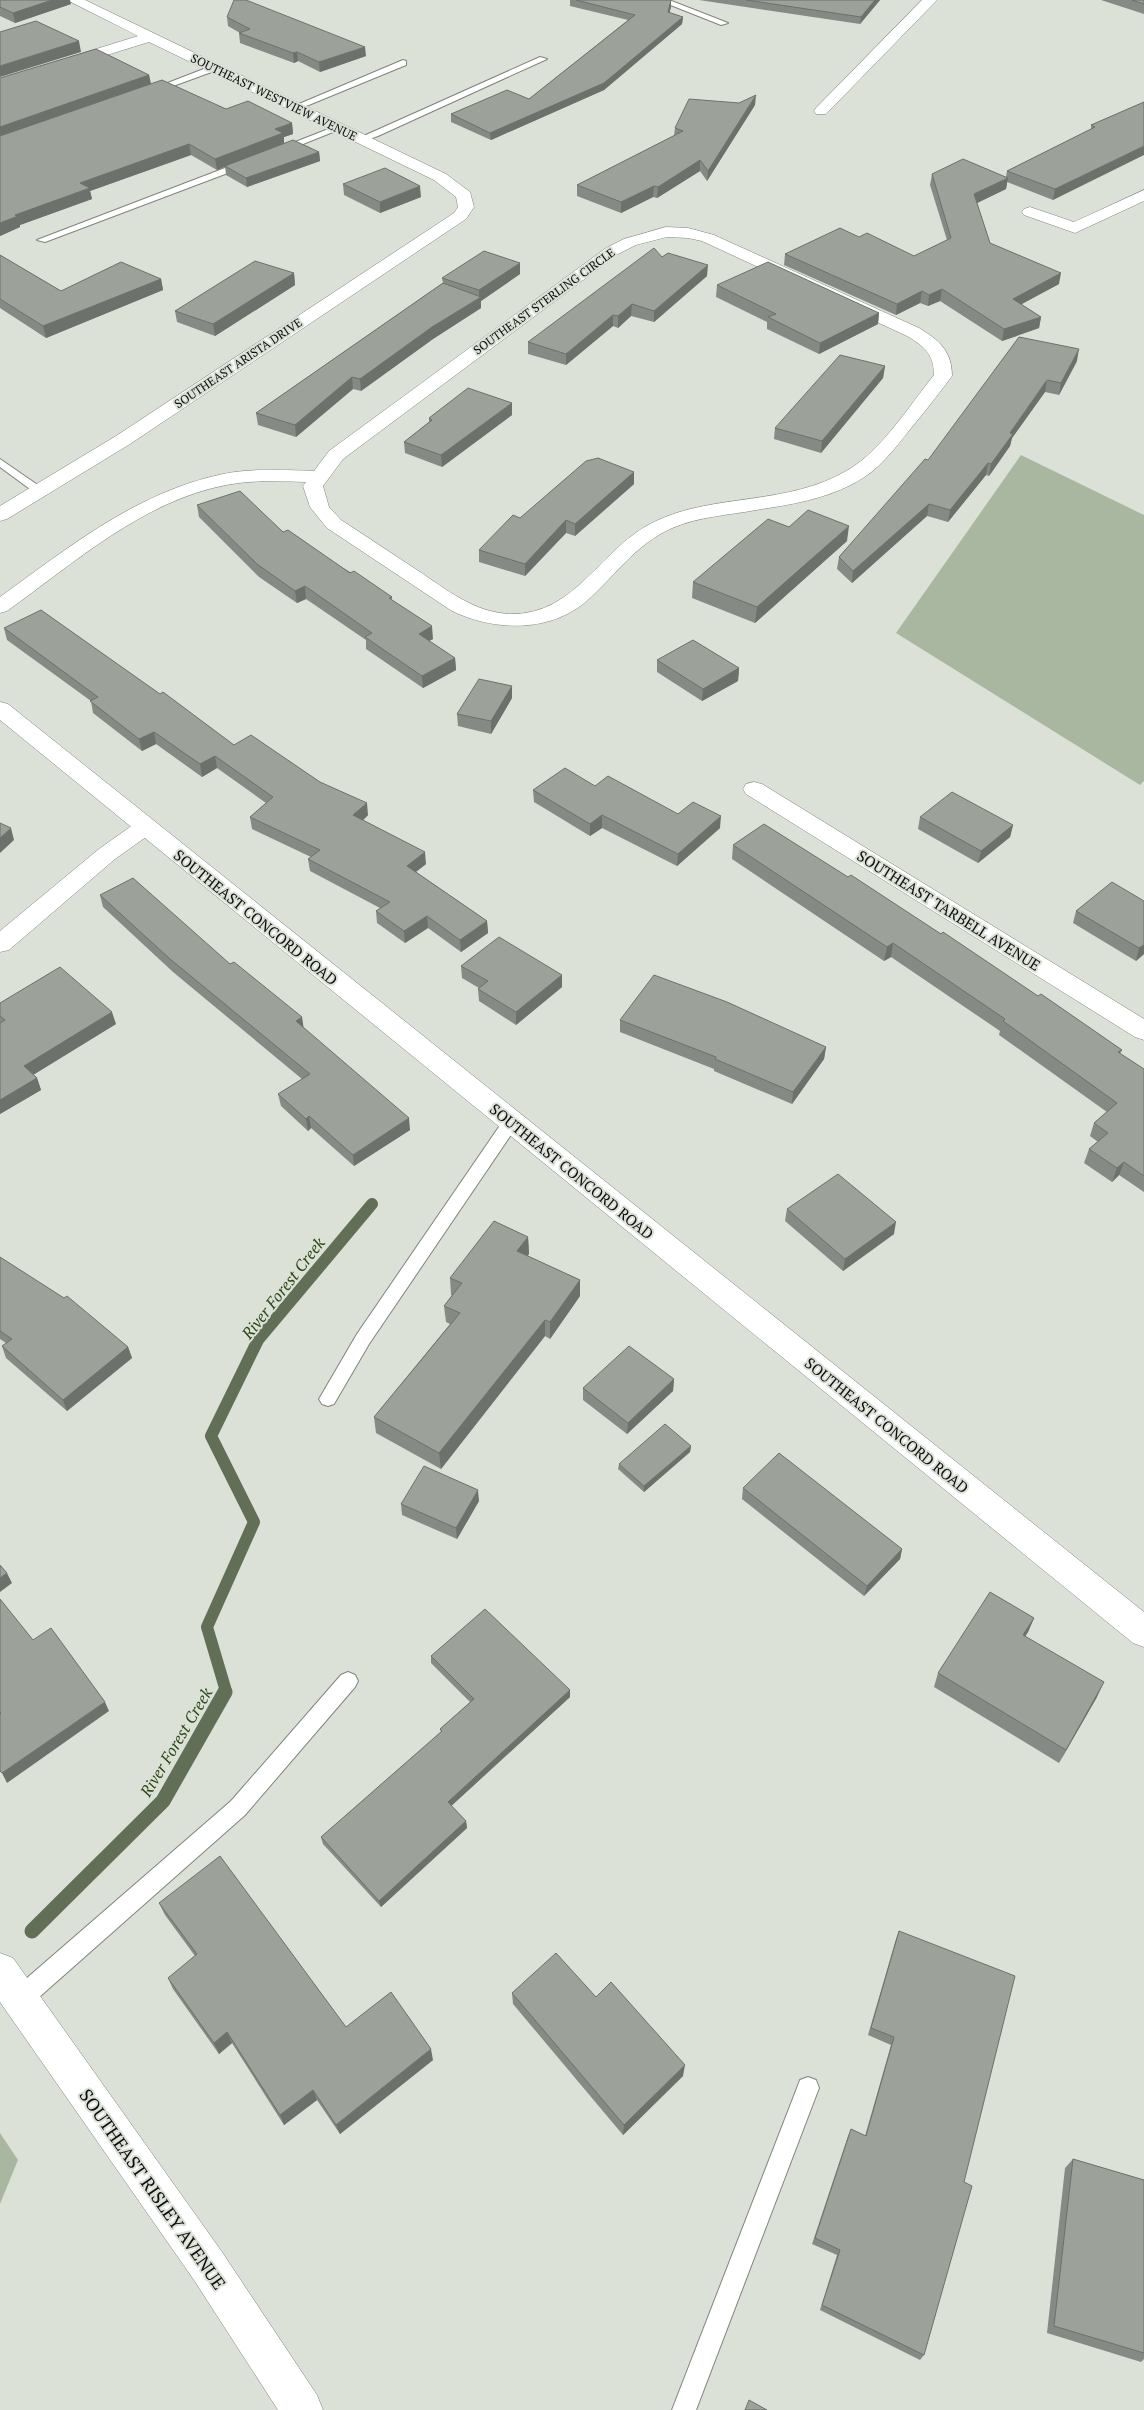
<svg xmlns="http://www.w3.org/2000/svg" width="1144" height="2410" viewBox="0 0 1144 2410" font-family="'PT Serif',serif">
<rect width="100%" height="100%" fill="#dce1d8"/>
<path fill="#a9b7a1" d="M1021 455 1144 515V781L1140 785 896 633Z
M0 2133 18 2160 0 2204Z"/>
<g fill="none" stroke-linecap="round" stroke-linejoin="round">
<path stroke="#616f57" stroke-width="12" d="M225 1694 226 1691 207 1627 254 1522 211 1436 258 1340 372 1204"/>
<path stroke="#616f57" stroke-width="15" d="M32 1931 163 1801 225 1692"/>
<g stroke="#7f847c" stroke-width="2">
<path id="lane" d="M658 0H669L728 23 721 25Z
M540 57 547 59 378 136 361 142 357 139Z
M403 60 406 61V65L299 109 292 107Z
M214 65 218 68 217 70 154 93 147 91Z
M336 126 343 128 283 152 275 150Z
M246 160 251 163 249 165 45 242 37 240Z
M0 459 42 488V492H34L0 467Z
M511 1116 517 1118 519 1122 517 1126 369 1344 334 1404 328 1406 322 1404 319 1399 322 1394 357 1334 505 1118Z
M348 1672 355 1675 358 1681 355 1687 245 1815 28 2007 20 2010 12 2007 9 1999 12 1991 231 1801 341 1675Z
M808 2077 816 2080 819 2088 696 2410H672L797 2088 800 2080Z"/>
</g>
<g stroke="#7f847c" stroke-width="1">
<path id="street" d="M67 0H85L446 174 470 192 474 207 466 219 130 444 7 519 0 521V506L116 436 454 213 458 207 456 197 434 180 149 42 0 88V79L138 36Z
M922 0H937L826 114H816L814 111 816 108Z
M1144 190V201L1075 233 1024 215 1022 212 1024 209 1030 207 1074 222Z
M666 227 688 228 714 235 919 328C939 340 952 351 952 376 941 391 929 406 917 421 900 441 885 464 863 478 833 497 796 504 762 509 732 515 698 516 670 529 637 544 616 574 590 598 553 633 496 632 452 611L327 528 310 507 303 486 306 482C279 481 252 480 226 485 143 501 74 563 7 611L0 613V597C69 547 137 492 223 474 253 468 284 470 314 471L329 451 606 248 624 239ZM667 237 688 238 702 241 907 336C924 346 934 354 934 375 909 406 882 450 848 470 788 506 715 493 656 521 601 546 577 615 511 614 474 613 446 589 417 570 391 553 366 536 341 520L329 507 323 486 343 459 618 254 636 245Z
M754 782 762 784 1144 1019V1040L1135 1037 746 794 743 789 746 784Z
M145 819 153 822 157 827 153 832 115 859 9 950 0 952V931L99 849 137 822Z
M0 1953 13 1958 222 2252 317 2395 323 2410H278L194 2280 0 2002Z"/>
</g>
<g stroke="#7f847c" stroke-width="1">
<path id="secondary" d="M0 702 8 704 1144 1612V1647L1133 1643 0 720Z"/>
</g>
<use href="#lane" fill="#fff" fill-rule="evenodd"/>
<use href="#street" fill="#fff" fill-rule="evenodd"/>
<use href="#secondary" fill="#fff" fill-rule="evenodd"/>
</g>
<path fill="#868a84" d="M0 0 71 4 15 23 0 16Z
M570 0H671V7L669 13 683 17 682 24 604 90 491 140 451 122V114L529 99 628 20 570 6Z
M699 0H880L860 24Z
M1101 0H1144V14Z
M227 17 366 56 320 72 298 61 294 63 240 43 239 33H240L228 26Z
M149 75 151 84 226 109 292 123 293 134 284 137V143L319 152 320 161 247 187 226 175 225 166 217 170 191 155 90 191 92 199 20 225V227L0 236V78Z
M1144 102 1053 200 1007 182 1006 189 977 203 990 243 1059 284 1021 304 1041 317 1039 328 1002 341 940 301 928 306 920 303 896 315 784 265 785 254 859 237 914 256 947 240 930 185 932 174 1006 177 1007 171 1091 129V125Z
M755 105 707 181 700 171 657 198 653 197 621 213 577 196V185L674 136 675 128Z
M343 184 421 197 380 213 344 195Z
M0 255 61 291 161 279 163 290 46 338 0 308Z
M662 257 707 276 654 322 631 316 618 328 613 326 566 365 528 354V342Z
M294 273 295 285 215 336 177 322 175 311Z
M520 274 481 301V308L433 339 361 391 353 389 296 437 258 425 256 413 443 283 442 278Z
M717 285 879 313 878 324 819 354 767 329V322L716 297Z
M1077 361 1059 395 1045 392 1012 438 1010 446 989 476 986 475 948 522 927 516 852 583 837 569 839 557 928 460Z
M885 366 883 378 821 453 774 439 775 428Z
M512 415 442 467 405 453 404 442 429 422V418Z
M634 472V484L575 536 566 533 525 576 479 562V550L520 518Z
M197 505 283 532 392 597V600L433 639 429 641 455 658 456 670 423 688 366 649V640L306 599 297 603 259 577 199 517Z
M789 527 847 541 755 623 692 598 693 582Z
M4 628 160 694 234 745 368 815 363 820 426 864 416 872 487 921 488 933 461 952 428 928 405 943 377 923 376 911 380 908 310 871 308 859 311 857 252 829 250 817 266 803 217 768 202 777 156 744 142 751 93 713 91 701 7 640Z
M657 660 739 668 738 681 702 701 657 672Z
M512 686V698L491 734 458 726 457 714Z
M595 786 678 814 720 828 677 866 602 828 590 836 534 802 533 790Z
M920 817 1013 825 1010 837 978 863 918 829Z
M733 845 848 877 941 934 1122 1050 1120 1054 1144 1069V1192L1119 1175 1112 1182 1084 1163 1089 1149 1098 1142 1090 1136 1094 1123 1107 1112 999 1035 1000 1031 891 957 884 961 732 859Z
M100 895 230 964 304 1028 410 1130 354 1166 311 1128 308 1131 281 1106 278 1094 302 1079 173 972 103 907Z
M1144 901V954L1136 961 1073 923 1076 911Z
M461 966 562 975V987L516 1025 479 1001 478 989 479 988 462 978Z
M0 1003 116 1024 33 1075 37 1078 41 1090 0 1114Z
M620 1020 826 1047 824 1059 792 1104 714 1071V1069L620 1032Z
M787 1209 894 1234 843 1271 785 1221Z
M528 1237 529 1254 527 1256 580 1280V1296L550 1339 545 1336 441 1469 376 1433 374 1417 450 1324 446 1322 444 1306 452 1295H451L450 1278Z
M0 1257 128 1347 132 1358 67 1411 6 1358 2 1346 6 1343 0 1339Z
M674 1379 673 1391 627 1434 583 1400V1388Z
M691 1446 690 1452 644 1492 618 1469 619 1464Z
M743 1488 902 1549 900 1559 864 1596 742 1499Z
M479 1501 457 1539 402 1515 401 1504Z
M1034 1618 1028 1632 1025 1636 1097 1697 1059 1763 934 1687 938 1673Z
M431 1656 570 1697 451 1806 466 1821 467 1828 381 1907 323 1844 321 1837 441 1732 440 1729 470 1702 431 1663Z
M159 1903 346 2027 433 2060 340 2134 317 2100 284 2125 232 2043 219 2054 173 1989 168 1978 195 1956 165 1915Z
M899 1931 964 2182 924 2355 920 2360 820 2310 837 2255 812 2244 848 2136 851 2129 865 2136 891 2045 868 2035 896 1939Z
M512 1993 683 2076 623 2135 513 2004Z
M1073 2159 1144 2180V2359L1141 2362 1047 2333 1065 2168Z"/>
<path fill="#6d716b" d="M52 0H70L71 4 15 23 13 13Z
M671 0V7L668 19V12Z
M875 0H880L860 24 861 17Z
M683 17 682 24 604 90 491 140 490 133Z
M79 41 81 52 0 77V66Z
M365 47 366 56 320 72 319 62Z
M297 52 298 61 294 63 293 53Z
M149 75 151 85 0 139V127Z
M756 95 755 105 707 181 708 171Z
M292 123 293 134 284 137V144L217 170 215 159 275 129Z
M189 144 191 155 90 191 92 199 20 225V227L0 236V223L15 215 80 183Z
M1144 146V155L1053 200 1055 189Z
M319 152 320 161 247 187 246 178Z
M700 160V171L657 198 658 187Z
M1008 178 1006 189 973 205 974 194Z
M420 186 421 197 380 213V202Z
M654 186 653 197 621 213V202Z
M520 263V274L481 301V308L433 339 361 391 360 379 432 327 479 298V290Z
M708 265 707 276 654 322V311Z
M294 273 295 285 215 336 213 324Z
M1061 273 1059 284 1011 310 1013 299Z
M161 279 163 290 46 338 43 326Z
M942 289 940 301 928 306 929 295Z
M922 291 920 303 896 315 897 304Z
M632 304 631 316 618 328V316Z
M879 313 878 324 819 354 820 343Z
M613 315V326L566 365V354Z
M1041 317 1039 328 1002 341 1004 329Z
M1079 349 1077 361 1059 395 1061 383Z
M885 366 883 378 821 453 822 441Z
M352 377 353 389 296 437 295 425Z
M1047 380 1045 392 1012 438 1010 446 989 476 991 464 1010 433Z
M512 403V415L442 467 441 455Z
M988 463 986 475 948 522 950 510Z
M634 472V484L575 536V524Z
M929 504 927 516 852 583 853 571Z
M566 520V533L525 576V564Z
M849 526 847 541 755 623 757 607Z
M305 586 306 599 297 603 295 591Z
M432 626 433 639 419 646V634Z
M455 658 456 670 423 688 422 676Z
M739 668 738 681 702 701 703 689Z
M512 686V698L491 734V721Z
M154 732 156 744 142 751 139 739Z
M215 756 217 768 202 777 200 764Z
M367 803 368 815 355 828 353 815Z
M602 815V828L590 836V824Z
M721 816 720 828 677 866 678 854Z
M1013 825 1010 837 978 863 981 851Z
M11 828 14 840 0 853V838Z
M425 852 426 864 408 878 407 866Z
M427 916 428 928 405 943 404 931Z
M487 921 488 933 461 952 460 940Z
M893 943 891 957 884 961 887 947Z
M1144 945V954L1136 961 1139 948Z
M562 975V987L516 1025V1012Z
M112 1012 116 1024 28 1078 24 1066Z
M302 1017 304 1030 296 1021Z
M826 1047 824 1059 792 1104 793 1092Z
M37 1078 41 1090 0 1114V1100Z
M309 1116 311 1128 308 1131 306 1119Z
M409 1118 410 1130 354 1166 353 1155Z
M1124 1162 1119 1175 1112 1182 1117 1168Z
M896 1222 894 1234 843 1271 845 1259Z
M528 1237 529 1254 518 1268 517 1251Z
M580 1280V1296L550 1339V1322Z
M545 1320V1336L441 1469 439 1453Z
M128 1347 132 1358 67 1411 63 1400Z
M674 1379 673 1391 627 1434 628 1423Z
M691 1446 690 1452 644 1492V1486Z
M478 1490 479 1501 457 1539 456 1528Z
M902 1549 900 1559 864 1596 867 1586Z
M7 1573 12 1583 0 1592V1578Z
M1034 1618 1028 1632 1017 1650 1023 1635Z
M1104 1682 1097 1697 1059 1763 1066 1750Z
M570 1690V1697L448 1809V1802Z
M105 1702 109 1711 7 1783 2 1773Z
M466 1821 467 1828 381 1907 379 1901Z
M227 2032 232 2043 219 2054 214 2043Z
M431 2049 433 2060 340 2134 336 2125Z
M685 2065 683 2076 623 2135 624 2125Z
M313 2090 317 2100 284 2125 280 2115Z"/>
<path fill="#9ca199" stroke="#6d716b" d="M0 0H52L13 13 0 7Z
M234 0H246L365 47 319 62 297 52 293 53 239 33 250 29 227 17Z
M576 0H671L668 12 683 17 604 83 490 133 451 114 507 90 529 99 635 15Z
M746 0H875L861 17Z
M1132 0H1144V4Z
M36 21 79 41 0 66V32Z
M96 49 149 75 0 127V78Z
M162 80 226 109 248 101 292 123 275 129 283 133 215 159 189 144 80 183 90 188 15 215 18 216 0 223V136Z
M756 95 708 171 700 160 658 187 654 186 621 202 577 185 683 131 675 128 689 99 739 103Z
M1144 102V146L1055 189 1007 171 1095 127 1091 125Z
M293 140 319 152 246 178 225 166Z
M963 159 1008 178 974 194 990 243 1061 273 1013 299 1041 317 1004 329 942 289 929 295 922 291 897 304 785 254 840 228 859 237 867 233 914 256 951 238 932 174Z
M385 168 420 186 380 202 343 184Z
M654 248 662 257 668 253 708 265 654 311 632 304 618 316 613 315 566 354 528 342Z
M484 251 520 263 479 290 442 278Z
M0 255 61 291 121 262 161 279 43 326 0 299Z
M255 261 294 273 213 324 175 311Z
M768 262 879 313 820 343 768 317 776 314 717 285Z
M443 283 481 297 432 327 360 379 352 377 295 425 256 413Z
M1019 337 1079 349 1061 383 1047 380 1010 433 1013 434 991 464 988 463 950 510 929 504 853 571 839 557 925 459 928 460Z
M840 355 885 366 822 441 775 428Z
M468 388 512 403 441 455 404 442 432 420 429 418Z
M598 458 634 472 575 524 566 520 525 564 479 550 513 515 520 518 586 461Z
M240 491 283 532 288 530 350 573 354 571 392 597 389 598 432 626 419 634 455 658 422 676 365 637 372 633 305 586 295 591 257 564 197 505Z
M808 510 849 526 757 607 693 582 768 519 789 527Z
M41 610 160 694 163 692 234 745 251 735 320 782 367 803 353 815 425 852 407 866 487 921 460 940 427 916 404 931 376 911 390 902 308 859 320 850 250 817 273 797 215 756 200 764 154 732 139 739 90 701 98 697 4 628Z
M693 640 739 668 703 689 657 660Z
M479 679 512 686 491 721 457 714Z
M565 768 595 786 608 776 678 814 693 802 721 816 678 854 602 815 590 824 533 790Z
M952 792 1013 825 981 851 920 817Z
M0 823 11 828 0 838Z
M764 824 848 877 851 875 941 934 943 932 1038 996 1041 994 1122 1050 1118 1052 1144 1069V1176L1124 1162 1117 1168 1089 1149 1108 1133 1094 1123 1117 1103 1003 1021 1005 1019 893 943 887 947 733 845Z
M133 878 230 964 234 962 302 1017 296 1021 409 1118 353 1155 309 1116 306 1119 278 1094 310 1074 170 959 100 895Z
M1112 882 1144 901V945L1139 948 1076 911Z
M499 937 562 975 516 1012 478 989 488 981 461 966Z
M60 967 112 1012 24 1066 37 1078 0 1100V1023L5 1020 0 1016V1003Z
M654 975 727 1002 826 1047 793 1092 715 1059 716 1057 620 1020Z
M838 1174 896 1222 845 1259 787 1209Z
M494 1221 528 1237 517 1251 580 1280 550 1322 545 1320 439 1453 374 1417 460 1313 444 1306 462 1283 450 1278Z
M0 1257 64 1298 67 1296 128 1347 63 1400 2 1346 12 1339 0 1331Z
M629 1346 674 1379 628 1423 583 1388Z
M665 1424 691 1446 644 1486 619 1464Z
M779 1453 902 1549 867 1586 743 1488Z
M424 1466 478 1490 456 1528 401 1504Z
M0 1565 7 1573 0 1578Z
M990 1592 1034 1618 1023 1635 1104 1682 1066 1750 938 1673Z
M0 1599 33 1640 51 1628 105 1702 2 1773 0 1771V1714L1 1713 0 1712Z
M485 1609 570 1690 448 1802 466 1821 379 1901 321 1837 442 1731 440 1729 474 1699 431 1656Z
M220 1856 346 2027 391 1992 431 2049 336 2125 313 2090 280 2115 227 2032 214 2043 168 1978 197 1954 159 1903Z
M899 1931 1015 1976 964 2182 972 2186 924 2355 822 2305 840 2250 815 2238 851 2129 866 2136 894 2037 871 2028Z
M556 1953 596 1997 611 1982 685 2065 624 2125 512 1993Z
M1073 2159 1144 2180V2353L1054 2326Z
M749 2400 767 2410H745Z"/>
<g text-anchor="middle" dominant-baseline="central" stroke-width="4" stroke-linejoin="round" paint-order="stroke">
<g font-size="12" fill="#0c0e0b" stroke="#dce1d8">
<text transform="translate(274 97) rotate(26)">SOUTHEAST WESTVIEW AVENUE</text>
<text transform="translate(544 301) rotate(-36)">SOUTHEAST STERLING CIRCLE</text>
<text transform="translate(238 363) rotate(-34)">SOUTHEAST ARISTA DRIVE</text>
</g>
<g font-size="15" fill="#0c0e0b" stroke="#dce1d8">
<text transform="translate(949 910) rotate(32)">SOUTHEAST TARBELL AVENUE</text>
<text transform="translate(256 917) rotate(39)">SOUTHEAST CONCORD ROAD</text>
<text transform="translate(572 1171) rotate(39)">SOUTHEAST CONCORD ROAD</text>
<text transform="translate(887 1425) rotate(39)">SOUTHEAST CONCORD ROAD</text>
</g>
<g font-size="16" font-style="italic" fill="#2c4816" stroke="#dce1d8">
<text transform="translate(283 1288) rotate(-52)">River Forest Creek</text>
<text transform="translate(176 1742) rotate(-59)">River Forest Creek</text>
</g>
<g font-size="18" fill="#0c0e0b" stroke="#dce1d8">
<text transform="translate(153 2189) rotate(55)">SOUTHEAST RISLEY AVENUE</text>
</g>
</g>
</svg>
